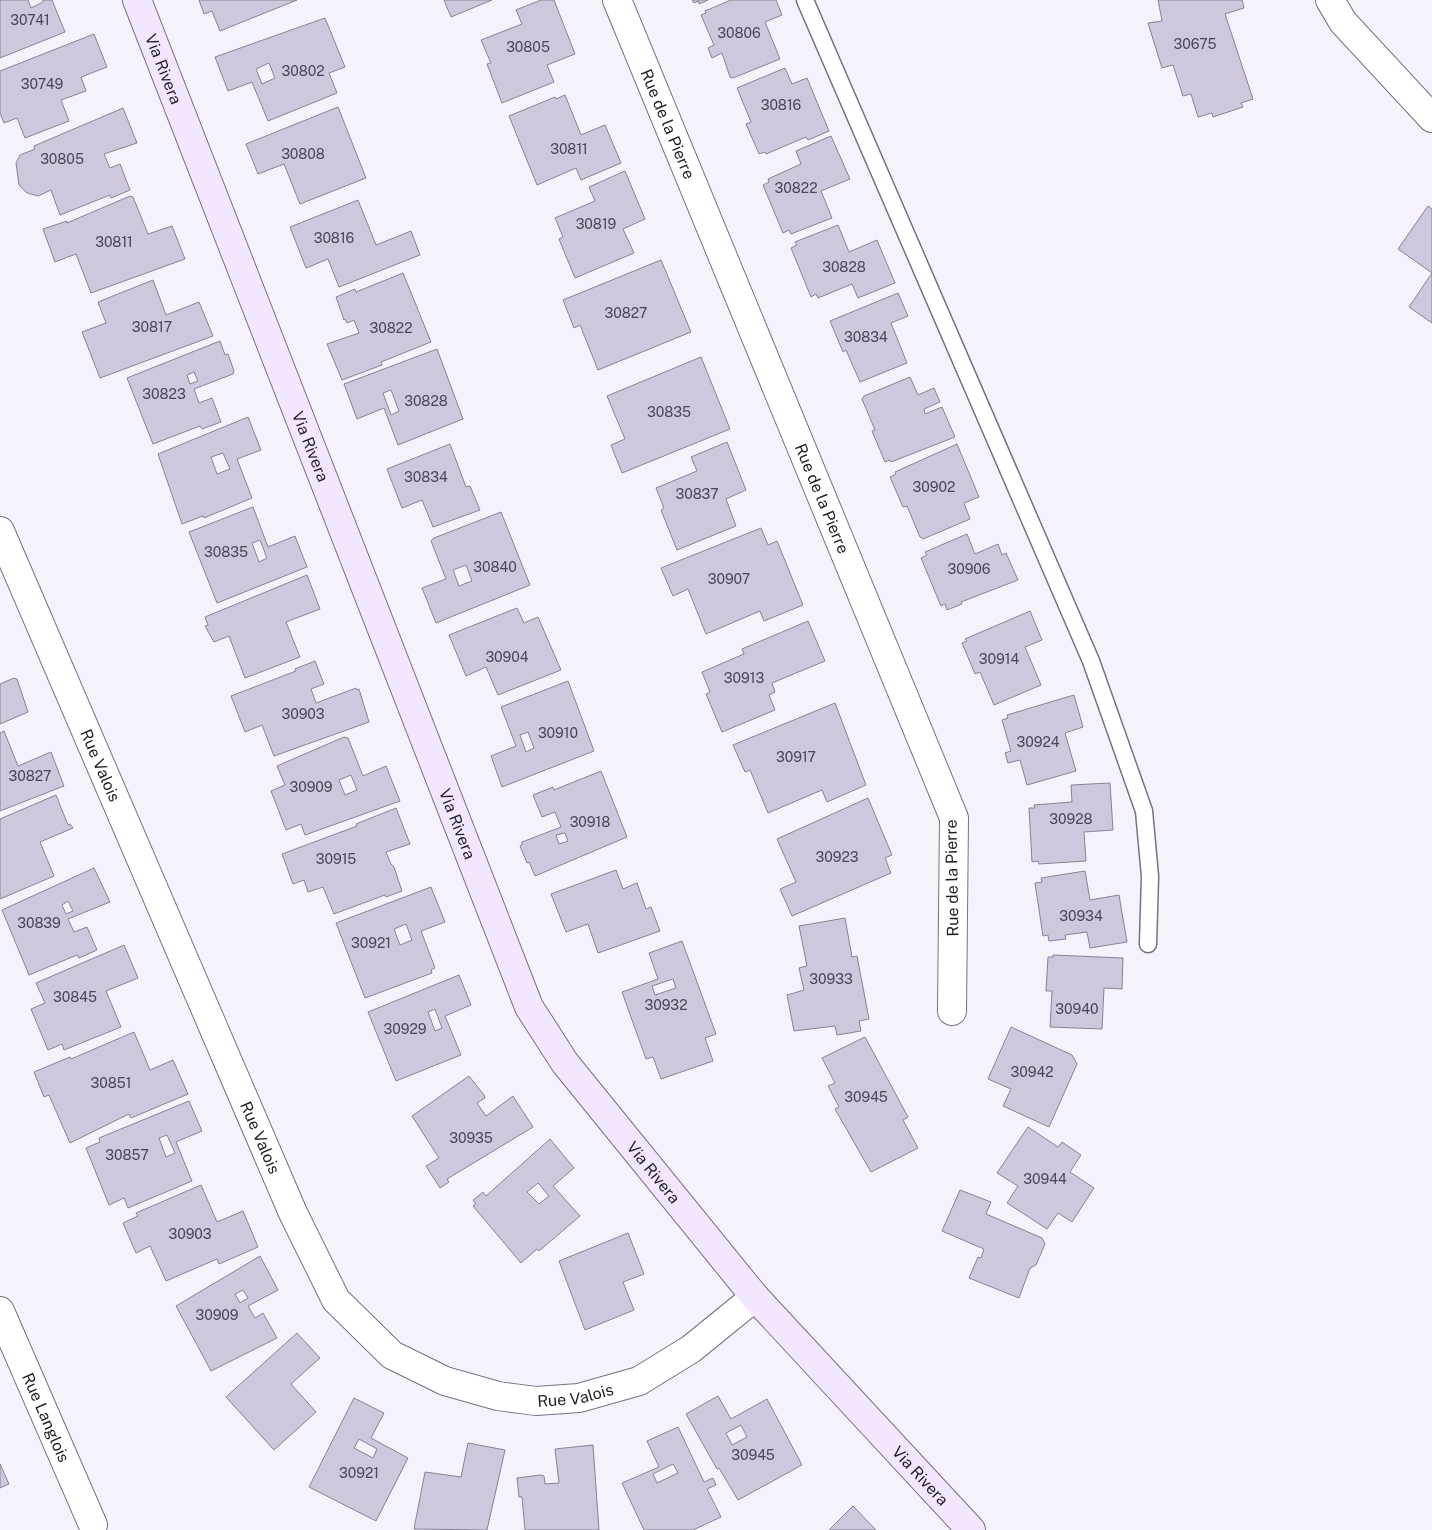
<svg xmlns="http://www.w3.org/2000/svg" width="1432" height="1530" viewBox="0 0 1432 1530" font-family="'Public Sans',sans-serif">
<rect width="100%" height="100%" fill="#f6f2fb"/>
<path fill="#d0c6dd" stroke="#8a8197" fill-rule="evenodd" d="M0 0H28L31 8 43 2V0H52L65 32 0 58Z
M199 0H297L220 31 212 11 204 14Z
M444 0H492L451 17Z
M541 0H554L575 54 547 65 554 82 502 103 487 64 491 63 481 40 522 24 516 10Z
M692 0H708L699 4V1L694 3Z
M731 0H776L782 15 765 22 780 59 733 78 730 77 722 53 712 58 708 48 714 45 701 15 706 13 705 11Z
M1158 0H1242L1244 8 1225 14 1253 99 1241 103 1243 107 1213 117 1212 113 1198 117 1191 94 1183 96 1173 65 1162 68 1148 23 1162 21Z
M325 18 345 67 329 73 337 93 268 121 252 82 228 91 215 57ZM269 63 275 78 262 84 256 69Z
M94 34 107 67 81 77 86 91 61 100 69 121 25 138 17 118 4 123 0 113V71Z
M785 68 792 84 807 78 829 131 808 140 806 137 766 154 765 152 759 154 746 124 751 122 737 88Z
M565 95 581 135 605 125 621 163 581 180 576 168 537 185 509 116 555 97 556 99Z
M338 107 366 178 300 204 284 164 258 174 246 144Z
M123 108 137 143 104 154 110 168 120 164 130 190 111 198 110 195 60 215 51 190 38 196 27 193 19 185 16 163 20 155 35 149 34 146Z
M831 136 850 179 821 191 832 218 791 234 789 230 783 233 763 185 769 182 768 179 801 164 796 151Z
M625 171 645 219 623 229 634 253 575 278 559 239 563 237 555 218 595 201 589 187Z
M130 196 133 197 148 234 172 226 185 259 91 293 76 254 55 262 43 229 67 221V223Z
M358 200 376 245 411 231 420 255 339 287 328 259 306 268 290 227Z
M1428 206 1432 209V273L1398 249Z
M838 225 849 252 877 240 895 283 858 298 852 284 818 298 816 294 811 297 791 248 797 245 795 242Z
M661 260 691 332 598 370 580 325 574 328 563 300Z
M403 273 431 342 381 362 382 365 342 380 327 344 359 333 354 320 347 323 345 319 344 320 336 297 355 289 356 292Z
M1432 273V323L1409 307Z
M153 280 166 315 199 302 213 336 100 378 82 332 106 323 98 302Z
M898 293 908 316 891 323 907 363 860 382 846 350 843 352 830 321Z
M220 341 225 355 228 354 234 371 233 374 194 389 199 403 212 398 221 422 202 429 200 426 153 444 127 378ZM194 372 198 381 190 384 187 375Z
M437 349 463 419 398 445 384 408 357 419 344 384ZM391 390 399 411 391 415 383 393Z
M701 357 730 429 622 473 611 445 625 439 607 396Z
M910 377 918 395 934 388 940 402 924 409 925 414 942 407 955 437 891 462 890 460 885 462 872 431 875 430 862 399 864 396Z
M248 417 261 450 237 459 252 498 204 518 203 516 182 524 158 454ZM223 453 230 469 217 474 211 457Z
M727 442 746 490 726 499 736 526 677 550 661 510 664 508 656 488 697 471 691 457Z
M450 444 466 487 470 486 480 510 433 527 422 500 402 508 387 469Z
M957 444 979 497 964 503 970 519 923 539 920 537 907 506 903 507 890 477 896 474 895 472Z
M253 507 268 547 295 536 307 567 217 603 189 532ZM260 540 267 558 259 562 252 543Z
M501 512 530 585 436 623 422 588 446 579 431 541 434 538ZM466 565 472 581 459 586 453 570Z
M761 528 768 545 777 541 803 605 764 621 760 611 706 634 688 589 673 596 661 568Z
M967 534 975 554 998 544 1002 555 1006 553 1018 580 961 602 962 604 947 610 945 604 941 606 921 558 927 555 925 552Z
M307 575 320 609 286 622 300 657 245 678 229 636 214 642 205 626 208 625 205 617Z
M517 608 524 623 538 617 561 670 498 695 486 667 466 676 449 635Z
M1030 611 1042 640 1025 647 1041 685 994 705 980 672 975 674 962 643 967 641 965 639Z
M808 621 825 661 772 683 775 692 769 695 775 710 722 732 706 694 710 692 702 672 744 654 742 649Z
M315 661 324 684 311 689 316 703 356 688 357 690 359 689 369 722 274 756 262 725 245 732 231 696 296 671 295 669Z
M14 678 17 679 28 712 0 724V684Z
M568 681 594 751 502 787 491 756 516 746 501 707ZM528 732 534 748 526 752 520 735Z
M1074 695 1083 727 1065 733 1076 771 1027 785 1020 760 1008 763 1005 753 1011 751 1002 720 1008 718 1007 715Z
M835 703 866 785 827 802 822 790 768 813 750 770 745 772 733 745Z
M4 731 18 766 51 752 64 786 0 811V733Z
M344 737 348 738 363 776 386 766 400 801 305 835 301 824 286 830 271 791 285 785 277 766ZM351 775 357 790 345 795 339 780Z
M601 771 627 837 535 876 529 862 527 863 520 846 522 845V842L561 827 555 812 542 817 533 795 553 787 554 790ZM565 833 568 841 559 844 556 835Z
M1110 783 1113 830 1084 832 1086 861 1039 864 1038 861 1032 862 1029 808H1035L1034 805 1072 802 1071 785Z
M56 795 68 825 70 824 73 828 40 842 54 876 0 899V819Z
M868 798 892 855 885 858 891 873 792 916 780 889 796 882 777 839Z
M396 808 410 844 386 852 391 864 394 867 402 891 386 897 385 895 334 914 323 887 308 892 304 880 293 884 282 854 357 826 356 824Z
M94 868 110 902 68 919 74 932 87 927 97 950 79 958 77 955 29 975 2 910ZM68 901 73 911 66 914 62 905Z
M616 870 623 889 637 883 646 909 651 907 660 931 598 953 588 924 566 932 551 894Z
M1085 871 1090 900 1119 895 1127 942 1090 948 1087 932 1065 935 1066 939 1049 941 1048 935 1043 936 1035 883 1042 882 1041 878Z
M431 887 445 922 421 931 435 968 431 970 432 973 365 998 336 923ZM406 924 412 940 400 945 394 929Z
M845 918 852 957 857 956 869 1019 859 1021 861 1031 837 1035 835 1026 794 1031 787 995 804 990 799 968 807 966 799 926Z
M682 941 716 1034 705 1038 713 1061 661 1079 653 1057 646 1059 622 992 658 979 649 953ZM673 979 676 988 655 995 652 986Z
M124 945 138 978 106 991 121 1027 64 1050 62 1044 48 1050 31 1009 45 1003 36 983Z
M1053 955 1123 958 1122 989 1104 988 1102 1029 1050 1027 1052 991H1046L1048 957H1053Z
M459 975 471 1005 445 1016 461 1055 396 1081 368 1012ZM435 1009 442 1028 435 1031 428 1012Z
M1011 1027 1072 1055 1077 1064 1049 1127 1003 1106 1011 1089 988 1079Z
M134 1032 150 1070 173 1060 188 1094 131 1118 129 1114 70 1143 49 1095 44 1097 34 1072 70 1057 71 1059Z
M865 1037 908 1117 903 1120 918 1148 871 1172 835 1109 839 1107 828 1086 835 1083 822 1058Z
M469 1076 484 1095 485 1098 477 1103 486 1116 513 1096 533 1127 452 1176 447 1179 449 1182 440 1188 426 1166 439 1158 412 1116Z
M189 1101 202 1131 176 1142 192 1181 128 1208 124 1198 109 1205 86 1148 100 1142 99 1138ZM167 1135 175 1153 166 1157 159 1138Z
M1028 1127 1058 1147 1062 1142 1081 1155 1070 1172 1094 1188 1072 1222 1058 1213 1047 1229 1007 1203 1018 1186 997 1173Z
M550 1139 574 1168 553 1186 580 1216 539 1251 537 1249 521 1263 473 1206 476 1204 473 1200 483 1192 486 1196ZM538 1183 549 1196 539 1204 527 1192Z
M201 1185 217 1222 243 1211 258 1247 219 1264 217 1259 166 1281 150 1246 136 1253 123 1223 138 1216 136 1213Z
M960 1190 991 1202 986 1214 1042 1238 1045 1244 1036 1265 1030 1268 1019 1298 969 1278 978 1257 981 1258 984 1249 942 1231Z
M628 1233 644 1274 623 1282 634 1310 585 1330 559 1261Z
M260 1256 278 1290 248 1306 255 1318 263 1313 277 1338 211 1371 176 1306ZM243 1290 248 1298 240 1303 235 1294Z
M297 1333 320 1358 291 1384 316 1412 274 1450 226 1397Z
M718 1396 731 1419 767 1399 802 1465 738 1500 719 1468 717 1469 686 1414ZM741 1425 747 1437 732 1445 726 1433Z
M354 1398 384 1413 371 1438 408 1458 376 1521 309 1487ZM359 1439 377 1449 373 1458 354 1448Z
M678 1427 704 1482 713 1478 716 1485 707 1489 721 1517 693 1530H644L622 1483 659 1467 647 1441ZM673 1464 678 1473 657 1483 653 1474Z
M468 1443 505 1450 487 1530 414 1529 425 1472 461 1477Z
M593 1445 599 1530H525L522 1497H519L517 1478 540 1475 544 1476 545 1484 559 1483 555 1449Z
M0 1464 9 1484 0 1488Z
M853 1506 876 1530H829Z"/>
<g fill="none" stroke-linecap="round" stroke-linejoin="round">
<g stroke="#797085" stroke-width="19">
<path id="lane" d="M805 0 1091 661 1144 811 1150 876 1148 944"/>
</g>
<g stroke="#797085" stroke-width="30">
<g id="street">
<path id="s1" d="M617 0 954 818 952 1011"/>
<path d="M1330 0 1343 22 1432 118"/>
<path id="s2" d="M0 531 293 1213 336 1300 392 1355 445 1381 498 1396 536 1401 579 1398 639 1381 691 1349 755 1297"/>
<path id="s3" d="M0 1311 93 1525"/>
</g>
</g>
<g stroke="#797085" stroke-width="30">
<g id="secondary">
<path id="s4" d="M137 0 529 1007 565 1063 755 1297 971 1530"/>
</g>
</g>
<use href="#lane" stroke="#fff" stroke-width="16"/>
<use href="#street" stroke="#fff" stroke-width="28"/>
<use href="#secondary" stroke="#f2e7fe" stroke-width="28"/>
</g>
<g text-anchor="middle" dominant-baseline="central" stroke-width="4" stroke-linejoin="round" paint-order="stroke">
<g font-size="14" fill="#4b4652">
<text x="30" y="20">30741</text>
<text x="739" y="33">30806</text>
<text x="1195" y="44">30675</text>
<text x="528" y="47">30805</text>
<text x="303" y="71">30802</text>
<text x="42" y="84">30749</text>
<text x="781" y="105">30816</text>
<text x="569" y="149">30811</text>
<text x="303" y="154">30808</text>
<text x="62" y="159">30805</text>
<text x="796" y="188">30822</text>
<text x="596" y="224">30819</text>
<text x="334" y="238">30816</text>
<text x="114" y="242">30811</text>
<text x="844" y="267">30828</text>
<text x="626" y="313">30827</text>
<text x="152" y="327">30817</text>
<text x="391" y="328">30822</text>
<text x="866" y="337">30834</text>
<text x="164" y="394">30823</text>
<text x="426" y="401">30828</text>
<text x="669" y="412">30835</text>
<text x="426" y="477">30834</text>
<text x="934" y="487">30902</text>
<text x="697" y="494">30837</text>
<text x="226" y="552">30835</text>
<text x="495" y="567">30840</text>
<text x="969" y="569">30906</text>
<text x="729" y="579">30907</text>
<text x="507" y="657">30904</text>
<text x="999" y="659">30914</text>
<text x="744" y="678">30913</text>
<text x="303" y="714">30903</text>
<text x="558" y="733">30910</text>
<text x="1038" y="742">30924</text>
<text x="796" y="757">30917</text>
<text x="30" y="776">30827</text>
<text x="311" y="787">30909</text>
<text x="1071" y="819">30928</text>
<text x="590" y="822">30918</text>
<text x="837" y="857">30923</text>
<text x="336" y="859">30915</text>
<text x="1081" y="916">30934</text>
<text x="39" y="923">30839</text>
<text x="371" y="943">30921</text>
<text x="831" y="979">30933</text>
<text x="75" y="997">30845</text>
<text x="666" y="1005">30932</text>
<text x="1077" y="1009">30940</text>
<text x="405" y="1029">30929</text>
<text x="1032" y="1072">30942</text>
<text x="111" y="1083">30851</text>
<text x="866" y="1097">30945</text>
<text x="471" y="1138">30935</text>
<text x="127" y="1155">30857</text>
<text x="1045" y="1179">30944</text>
<text x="190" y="1234">30903</text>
<text x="217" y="1315">30909</text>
<text x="753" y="1455">30945</text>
<text x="359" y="1473">30921</text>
</g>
<g font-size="16" fill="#1f1c24" stroke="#fff">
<text stroke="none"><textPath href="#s4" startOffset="74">Via Rivera</textPath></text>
<text stroke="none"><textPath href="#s1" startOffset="134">Rue de la Pierre</textPath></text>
<text stroke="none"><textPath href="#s4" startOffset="479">Via Rivera</textPath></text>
<text stroke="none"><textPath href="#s1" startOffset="539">Rue de la Pierre</textPath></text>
<text stroke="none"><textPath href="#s2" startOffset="255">Rue Valois</textPath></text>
<text stroke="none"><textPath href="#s4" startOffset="884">Via Rivera</textPath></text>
<text transform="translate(952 878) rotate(-91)">Rue de la Pierre</text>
<text stroke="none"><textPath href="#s2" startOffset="660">Rue Valois</textPath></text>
<text stroke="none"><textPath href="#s4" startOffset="1288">Via Rivera</textPath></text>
<text stroke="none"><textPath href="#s2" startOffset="1110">Rue Valois</textPath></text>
<text stroke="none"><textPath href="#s3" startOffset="116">Rue Langlois</textPath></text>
<text stroke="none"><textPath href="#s4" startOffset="1692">Via Rivera</textPath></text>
</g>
</g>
</svg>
